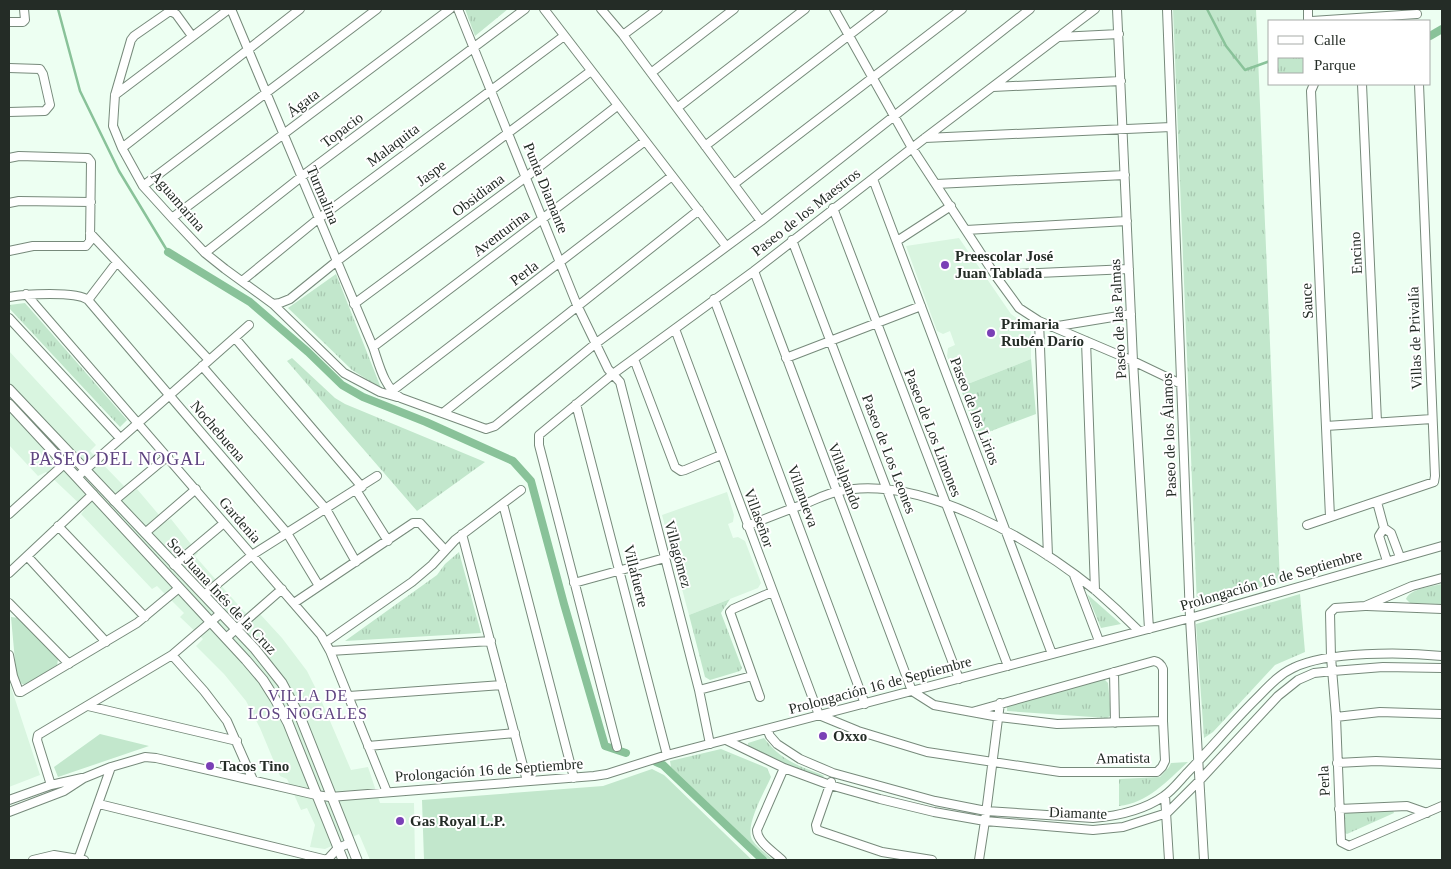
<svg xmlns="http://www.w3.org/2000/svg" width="1451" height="869" viewBox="0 0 1451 869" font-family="Georgia,serif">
<defs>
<pattern id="park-tufts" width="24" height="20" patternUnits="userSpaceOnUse" patternTransform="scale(1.25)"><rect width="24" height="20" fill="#c2e7cc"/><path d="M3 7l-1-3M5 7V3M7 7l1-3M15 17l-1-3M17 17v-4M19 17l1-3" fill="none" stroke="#a7c6af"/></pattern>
</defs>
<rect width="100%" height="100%" fill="#edfff2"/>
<path fill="#d9f5e0" d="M959 238 1011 314 1031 328V359L960 387 947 356 948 348 955 345 950 331 943 334 937 331 906 246Z
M9 351 96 445 90 451 121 483 131 493 137 489 165 522 171 519 198 553 195 556 240 607 252 619 260 614 282 638 307 671 318 693 351 770 368 767 380 803H414L415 860H370L359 834 325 849 310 847 315 825 307 808 301 810 287 779 280 776 260 728 246 701 224 674 196 646 203 639 180 617 184 613 157 586 152 589 81 514 85 509 46 472 38 476 9 445Z
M727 492 734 515 733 522 728 524 733 538 738 537 745 541 761 583 758 588 689 615 662 515Z
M9 681 40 775 9 787Z"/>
<path fill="#c2e7cc" d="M11 617 19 618 58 659 57 666 25 685 20 683 16 672Z
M100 734 149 746 58 777 54 767Z
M652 769 664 775 752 860H424L422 800 603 786Z"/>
<path fill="url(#park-tufts)" d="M465 9H508L475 36Z
M1173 9H1256L1280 582 1197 606Z
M336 274 381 388 352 370 288 308Z
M25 303 127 420 120 427 9 308V305Z
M292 358 335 398 345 404 485 462 417 511 287 361Z
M1031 359 1036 414 978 436 960 387Z
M459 552 481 633 345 641 437 575 445 564Z
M1442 584V604L1410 603 1406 599C1411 588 1431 587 1442 584Z
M1087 594 1121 624 1101 628Z
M1300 594 1305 652 1275 665 1213 732 1204 738 1196 624Z
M730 599 721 613 742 668 740 671 710 680 705 677 689 615Z
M1104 679 1108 683 1111 715 1107 718 1007 711V704Z
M764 738C780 759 796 765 820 774L824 776 821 780 748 748V743Z
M721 749 767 768 771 777C765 791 743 828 753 841 758 848 767 854 773 860H768L671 767 670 761Z
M1188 762C1167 781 1148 803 1119 806V779L1160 777 1169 767 1171 763Z
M1392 808 1394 813 1347 834 1343 832 1341 813 1344 811Z"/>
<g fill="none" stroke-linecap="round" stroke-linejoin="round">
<path stroke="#89c299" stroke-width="2.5" d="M58 9 80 91 119 171 168 252
M1207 9 1226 46 1245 70 1270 61"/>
<path stroke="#89c299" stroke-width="8" d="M1430 36 1442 29
M168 252 250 302 308 352 342 385 363 397 426 422 513 461 531 481 564 604 605 746 626 753
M656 762 663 765 763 860"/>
<g stroke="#778a7b" stroke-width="10">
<path id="minor" d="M231 9 373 347C379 364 384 388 401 398L486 429 495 426 595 344 761 221 1030 9
M458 9 577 305 608 369 620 382 699 690 710 744
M544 9 726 246
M601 9 623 35 761 221
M834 9 912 148 995 275 1019 308 1039 321 1133 361 1181 384
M1117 9 1133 361 1149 629
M1167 9 1190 618 1204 860
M1308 9V21
M1312 21 1417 14
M9 22H23L25 20 24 9
M623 35 658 9
M192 36 176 14 170 11 134 36 131 40 115 95 113 126 122 148 143 186 172 218 205 253 225 269 273 304 280 303 290 299 337 261 591 71
M1059 37 1119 34
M9 68 40 69 43 74 50 105 45 111 9 112
M651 73 734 9
M1314 84 1311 91 1330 517
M1362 84 1377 422
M993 87 1121 81
M115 95 229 9
M677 108 805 9
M925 138 1171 127
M705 146 883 9
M122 148 300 9
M9 158 19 156 88 158 91 162 90 241 86 246H33L9 251
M873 179 1052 654
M734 184 962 9
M936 184 1125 175
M143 186 377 9
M9 203 19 201 91 202
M833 208 1008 666
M172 218 450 9
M966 230 1127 221
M90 233 209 360
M792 240 959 679
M897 241 951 206
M205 253 301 177 525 9
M754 271 912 691 934 705 999 717 1057 724 1163 721
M995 275 1129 269
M242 281 318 219 564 36
M26 294 321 635 330 651 387 792
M9 297C24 294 77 291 88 300L287 533 319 586
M714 299 865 704
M88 300 117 262
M273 304 344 373 380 392 397 397
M354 304 526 177 617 106
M9 318 120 438
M1039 321 1048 556
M1052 327 1131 314
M675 329 819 715 858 731 927 752 1060 772H1157L1162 767 1165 761 1163 721V669C1161 664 1159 662 1154 661L972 712
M235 338 362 487
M1086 341 1095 590
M373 347 645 141
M786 358 921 306
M634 359 675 467 681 471 685 470 721 455
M202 366 326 509 356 562
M392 391 672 176
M576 404 667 755
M443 413 699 210
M1326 426 1432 419
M77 477 249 325
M356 490 388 541
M114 501 168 456
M1377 502 1384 528 1391 533 1400 557
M503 504 574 778
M9 514 72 457
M1307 525 1434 482 1435 476 1419 84
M58 526 145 617
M747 526C767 518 787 510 807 503 817 499 826 494 836 492 918 472 1033 540 1095 590 1110 603 1125 617 1139 631
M1384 528 1379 536 1387 561
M145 533 196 489
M462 534 527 781
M27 556 106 642
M174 565 224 523
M9 573 93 494
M1074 575 1099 641
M1442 578 1412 586 1365 606 1335 608 1330 613 1331 657 1336 717 1341 842 1349 846 1442 806
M574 583 665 558
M204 595 252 555 377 476
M9 603 69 664
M294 603 413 523H420L445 550
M1367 606 1442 609
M226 638 282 589
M326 642 412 582 432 565 455 540 521 490
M330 651 491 641
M9 655 13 676 19 692H21L137 623 179 588
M172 655 204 691 227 721 253 780
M1114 672 1115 723
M699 690 752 676
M349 696 502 685
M760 697 730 612 733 609 772 592
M88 706 237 741
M1336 717 1380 712 1442 714
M767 729 770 736 777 744 800 759 833 773 935 801 986 811 1093 818C1118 816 1144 810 1164 796 1173 790 1181 779 1188 772 1211 748 1232 723 1255 700 1267 688 1278 675 1293 668 1327 651 1404 652 1442 656
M726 740 784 768 830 785 880 799 934 812 985 821 1093 830 1123 827 1167 813 1200 780 1278 696 1298 680 1314 673 1333 671 1383 667 1442 668
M368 746 515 733
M617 747 539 445V435L613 374 754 271 925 138 1095 9
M1337 763 1376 761 1442 764
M831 782 816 825 817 830 882 852 932 860
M51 785 37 740 38 735 172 655 221 613
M1165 796 1169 860
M9 800 51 785 82 778
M99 804 327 860
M1339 809 1407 806 1427 813
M9 812 64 791 84 778 111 767 145 757 156 758 316 795 330 797 594 776 607 774 667 755 1190 618 1442 546
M33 860 54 855 84 860
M78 860 111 767
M327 860 338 848 350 843
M782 860C774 852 757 842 757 830L784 768
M979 860 985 821 1000 703"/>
</g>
<g stroke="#778a7b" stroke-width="11">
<path id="major" d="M9 389 255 649 282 683 301 719 357 860
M9 404 246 660 263 680 275 699 288 723 343 860"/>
</g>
<use href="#minor" stroke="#fff" stroke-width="8"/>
<use href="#major" stroke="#fff" stroke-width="9"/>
</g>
<g fill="#7a40b6" stroke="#fff" stroke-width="2">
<circle cx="945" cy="265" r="5"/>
<circle cx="991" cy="333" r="5"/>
<circle cx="823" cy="736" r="5"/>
<circle cx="210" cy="766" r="5"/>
<circle cx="400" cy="821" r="5"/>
</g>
<g text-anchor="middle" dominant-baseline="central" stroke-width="4" stroke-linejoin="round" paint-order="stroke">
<g font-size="15" fill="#242c26" stroke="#fff">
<text transform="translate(303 103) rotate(-37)">Ágata</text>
<text transform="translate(342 130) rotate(-37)">Topacio</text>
<text transform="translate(393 145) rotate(-37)">Malaquita</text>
<text transform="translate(431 173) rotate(-37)">Jaspe</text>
<text transform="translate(546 188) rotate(68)">Punta Diamante</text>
<text transform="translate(323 195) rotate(67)">Turmalina</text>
<text transform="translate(478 195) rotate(-37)">Obsidiana</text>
<text transform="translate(178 201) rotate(49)">Aguamarina</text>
<text transform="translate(806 212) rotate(-38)">Paseo de los Maestros</text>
<text transform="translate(501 233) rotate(-37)">Aventurina</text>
<text transform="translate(1356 253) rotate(-93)">Encino</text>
<text transform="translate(524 273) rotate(-37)">Perla</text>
<text transform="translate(1307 301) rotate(-93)">Sauce</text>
<text transform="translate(1118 319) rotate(-93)">Paseo de las Palmas</text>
<text transform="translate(1415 338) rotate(-92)">Villas de Privalía</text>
<text transform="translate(975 411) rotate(69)">Paseo de los Lirios</text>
<text transform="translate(218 431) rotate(49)">Nochebuena</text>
<text transform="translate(933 433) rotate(69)">Paseo de Los Limones</text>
<text transform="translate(1169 435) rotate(-92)">Paseo de los Álamos</text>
<text transform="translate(889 454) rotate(69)">Paseo de Los Leones</text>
<text transform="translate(845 476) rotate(69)">Villalpando</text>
<text transform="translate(803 496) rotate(70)">Villanueva</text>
<text transform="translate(759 518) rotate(70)">Villaseñor</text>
<text transform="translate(240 520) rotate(49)">Gardenia</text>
<text transform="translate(678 554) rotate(75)">Villagómez</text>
<text transform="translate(636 576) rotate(76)">Villafuerte</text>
<text transform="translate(1271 580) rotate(-16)">Prolongación 16 de Septiembre</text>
<text transform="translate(222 596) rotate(47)">Sor Juana Inés de la Cruz</text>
<text transform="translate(880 685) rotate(-15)">Prolongación 16 de Septiembre</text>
<text transform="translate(1123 758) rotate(-1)">Amatista</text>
<text transform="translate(489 770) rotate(-4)">Prolongación 16 de Septiembre</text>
<text transform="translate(1324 781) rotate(-93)">Perla</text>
<text transform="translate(1078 813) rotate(2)">Diamante</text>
</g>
<g font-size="15" font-weight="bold" fill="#242c26" stroke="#fff" text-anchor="start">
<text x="955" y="256">Preescolar José<tspan x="955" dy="17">Juan Tablada</tspan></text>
<text x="1001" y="324">Primaria<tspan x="1001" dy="17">Rubén Darío</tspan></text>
<text x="833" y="736">Oxxo</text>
<text x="220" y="766">Tacos Tino</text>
<text x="410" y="821">Gas Royal L.P.</text>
</g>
<g font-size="16" letter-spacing="1" fill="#5e4380" stroke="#fff">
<text x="308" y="695">VILLA DE<tspan x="308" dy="18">LOS NOGALES</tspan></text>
</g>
<g font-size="18" letter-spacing="1" fill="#5e4380" stroke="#fff">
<text x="118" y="459">PASEO DEL NOGAL</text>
</g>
</g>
<rect width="1451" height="869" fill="none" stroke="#242c26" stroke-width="20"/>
<rect x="1268" y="20" width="162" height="65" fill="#ffffff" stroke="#a7aba8"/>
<rect x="1278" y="36" width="25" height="8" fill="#ffffff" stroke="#a7aba8"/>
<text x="1314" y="45" font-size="15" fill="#242c26">Calle</text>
<rect x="1278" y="58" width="25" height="15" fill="url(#park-tufts)" stroke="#a7aba8"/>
<text x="1314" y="70" font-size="15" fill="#242c26">Parque</text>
</svg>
